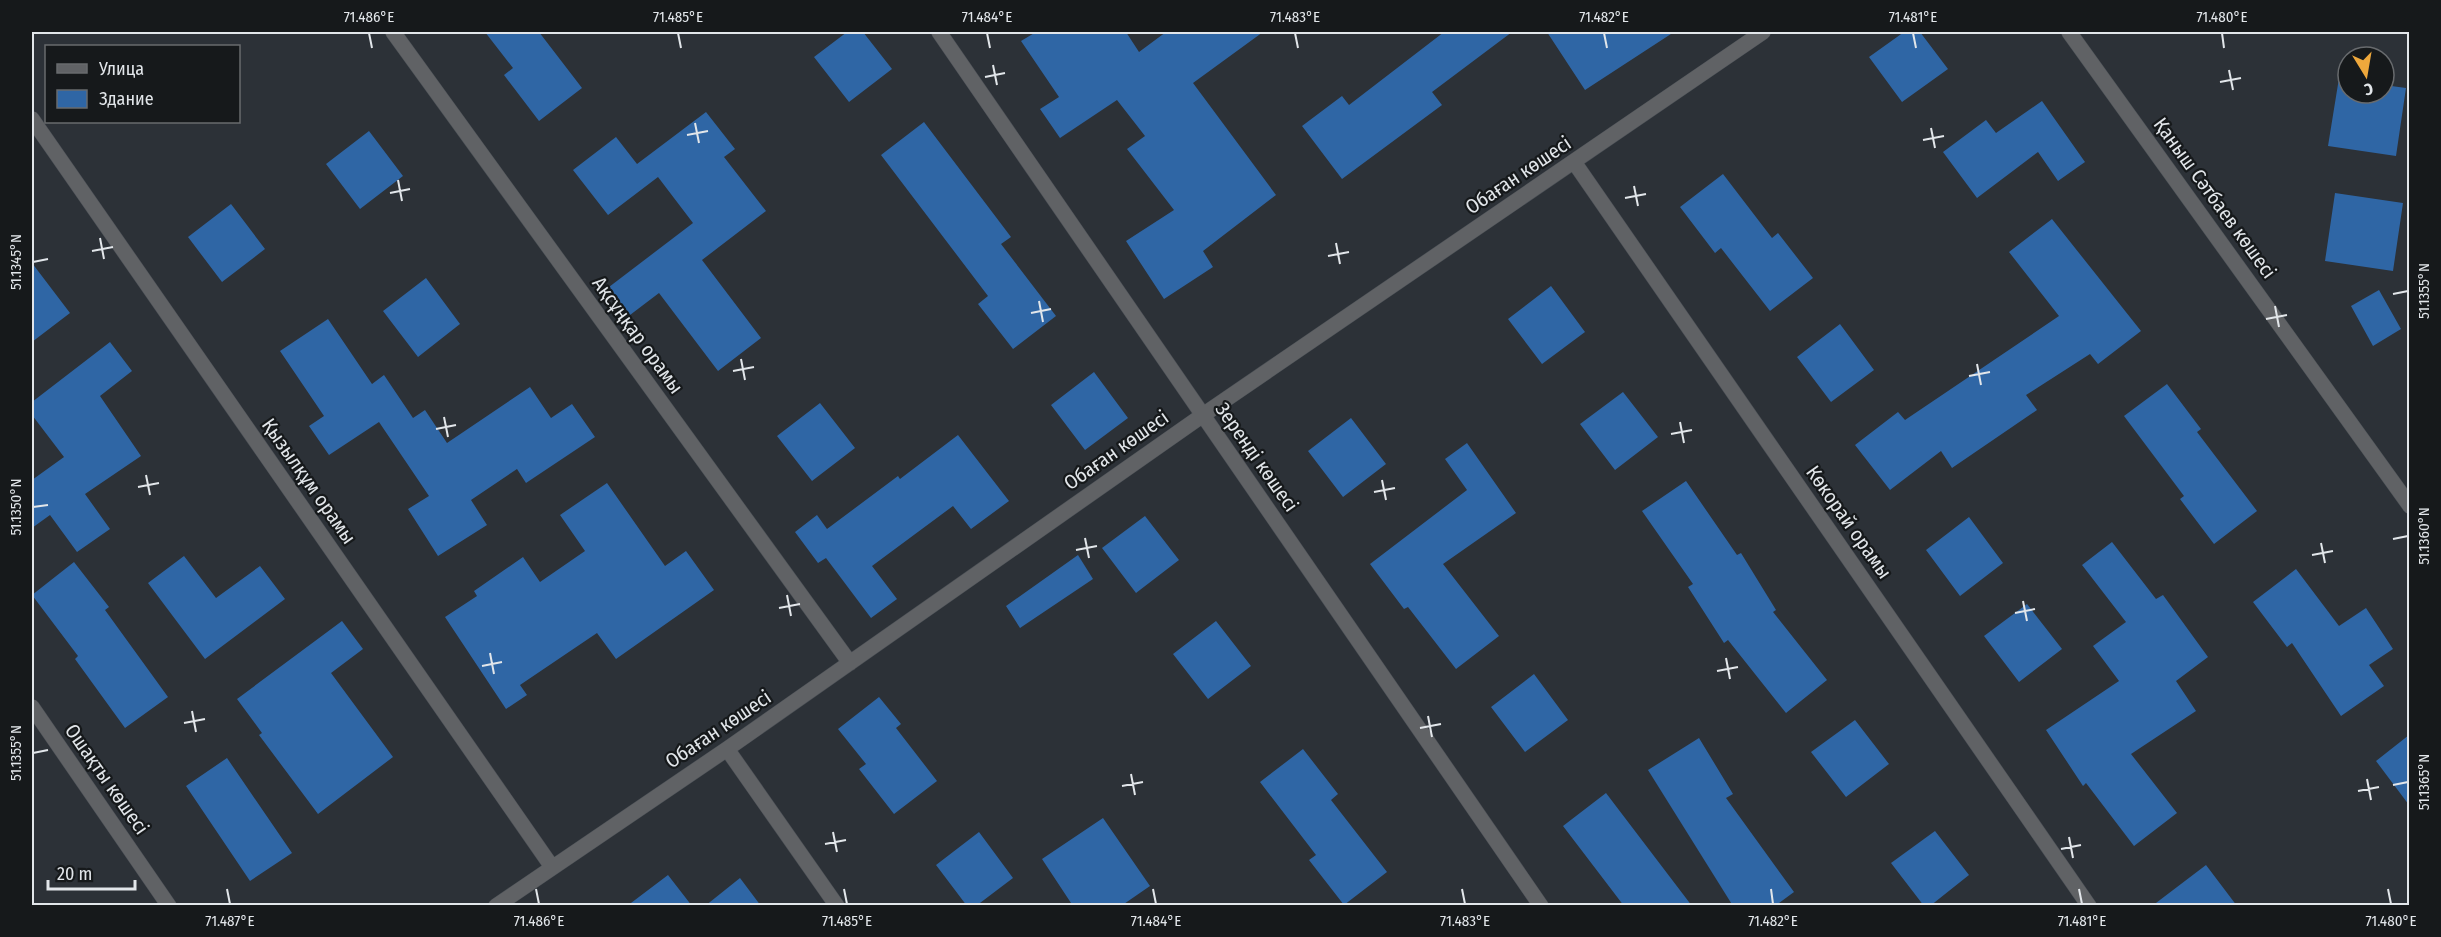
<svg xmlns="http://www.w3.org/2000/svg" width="2441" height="937" viewBox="0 0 2441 937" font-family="'Fira Sans Condensed',sans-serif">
<rect width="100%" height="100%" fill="#2c3137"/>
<path fill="#2f66a5" d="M485 32H539L582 88 539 121 504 75 513 68Z
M847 32H863L892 69 849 102 814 57Z
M1036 32H1126L1139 52 1166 32H1263L1193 83 1276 195 1203 251 1213 267 1164 299 1126 241 1174 210 1127 149 1145 136 1117 100 1060 138 1040 109 1059 97 1021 41Z
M1444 32H1512L1432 92 1442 105 1342 179 1302 126 1342 96 1349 105Z
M1547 32H1674L1585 90Z
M1904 32H1920L1948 69 1902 102 1869 57Z
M2339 78 2348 79V93H2384V85L2406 88 2396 156 2328 146Z
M2042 101 2085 162 2058 181 2038 152 1977 198 1943 152 1986 120 1996 133Z
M706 112 735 149 724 157 766 211 702 260 761 338 718 371 659 293 630 315 609 287 693 223 658 177 608 215 573 170 616 137 637 164Z
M924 122 1011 237 1001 244 1056 316 1013 349 978 304 988 296 881 155Z
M369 131 403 176 360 209 326 164Z
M1723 174 1772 238 1778 233 1813 278 1770 311 1721 248 1715 253 1680 207Z
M2335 193 2403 203 2393 271 2325 261Z
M231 204 265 249 222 282 188 237Z
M2052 219 2141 331 2098 364 2090 354 2026 395 2037 410 1952 468 1941 451 1890 490 1855 445 1898 412 1905 420 2059 316 2009 252Z
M32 263 70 313 32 342Z
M426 278 460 324 418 357 383 311Z
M1551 286 1585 332 1542 364 1508 319Z
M2379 290 2401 329 2373 346 2351 306Z
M328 319 372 384 384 375 413 418 425 410 447 443 530 387 551 418 572 404 595 437 526 483 517 469 471 500 487 525 438 556 408 509 429 496 379 422 329 455 309 426 324 416 280 351Z
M1840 324 1874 370 1831 402 1797 357Z
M110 342 132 371 100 396 141 456 85 494 110 529 77 552 50 515 32 528V480L64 457 32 415V402Z
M1094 372 1128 418 1085 450 1051 405Z
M2167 384 2201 429 2197 432 2257 511 2214 544 2180 499 2184 496 2124 416Z
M1623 392 1658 437 1615 470 1580 424Z
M820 403 855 448 812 481 777 436Z
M1351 418 1386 464 1343 497 1308 451Z
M958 435 1009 501 971 529 953 506 872 566 897 599 871 618 826 558 818 563 795 532 817 515 827 529 898 476 900 479Z
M1467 443 1516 513 1443 564 1499 636 1456 669 1408 607 1404 609 1370 564 1467 490 1445 459Z
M1686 481 1737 555 1741 553 1776 610 1773 612 1827 680 1786 713 1728 640 1724 643 1688 587 1693 584 1642 511Z
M607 483 665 566 686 551 714 590 616 659 597 633 520 685 527 695 506 709 445 617 477 596 474 591 523 557 540 582 585 551 560 515Z
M1145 516 1179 560 1136 593 1102 548Z
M1969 517 2003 563 1960 596 1926 550Z
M2112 542 2156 599 2163 595 2208 657 2176 681 2196 711 2131 754 2177 813 2134 846 2086 783 2083 786 2046 730 2119 681 2093 646 2126 622 2082 565Z
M1078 555 1093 579 1020 628 1006 606Z
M184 556 216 598 260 566 285 599 205 659 148 583Z
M74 562 109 607 105 610 168 697 125 728 75 659 78 656 32 595Z
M2296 569 2339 626 2366 608 2393 649 2369 665 2384 686 2341 716 2292 643 2287 647 2253 602Z
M2027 604 2062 649 2019 682 1984 636Z
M342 621 363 649 331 673 393 757 318 814 259 735 262 733 237 699Z
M1216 621 1251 666 1208 699 1173 654Z
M1534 674 1568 720 1525 752 1491 707Z
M879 697 901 724 896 728 937 781 894 814 859 769 866 764 838 729Z
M1855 720 1889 764 1846 797 1811 752Z
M2409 735V805L2376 761Z
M1699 738 1733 794 1726 798 1794 892 1775 906H1733L1648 770Z
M1303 749 1338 794 1331 800 1387 872 1344 905 1309 860 1316 855 1260 782Z
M227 758 292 853 250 881 186 786Z
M1606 793 1692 906H1624L1563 826Z
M1103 818 1150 886 1121 906H1073L1042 859Z
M1935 831 1969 875 1930 906H1924L1891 863Z
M979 832 1013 878 976 906H967L936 865Z
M2206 865 2237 906H2152Z
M668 875 692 906H627Z
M740 878 761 906H705Z"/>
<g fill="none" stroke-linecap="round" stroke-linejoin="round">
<g stroke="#494e54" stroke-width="16">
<path id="minor" d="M393 32 850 663
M939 32 1541 906
M2069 32 2410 506
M32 119 552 867
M1574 162 2089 906
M32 707 169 906
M727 749 837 906
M496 906 727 749 1203 415 1763 32"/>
</g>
<use href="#minor" stroke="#606265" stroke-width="15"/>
</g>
<path fill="none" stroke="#e2e6ea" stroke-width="2" d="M369 33 372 48M678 33 681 48M987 33 990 48M1295 33 1298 48M1604 33 1607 48M1913 33 1916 48M2222 33 2224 48M993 65 997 85M2229 70 2233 90M985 77 1005 73M2220 82 2241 78M695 123 699 143M1931 128 1935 148M687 135 708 131M1923 140 1944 136M398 180 402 201M1634 186 1638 206M390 193 410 189M1625 198 1646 194M100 238 104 259M1336 243 1340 264M92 251 113 247M1328 256 1349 252M33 262 48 259M2393 294 2408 291M1039 301 1043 322M2275 306 2279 327M1031 313 1051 309M2266 319 2287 315M741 359 745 380M1977 364 1981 385M733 371 754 367M1969 376 1990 372M444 417 448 437M1680 422 1684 443M436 429 456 425M1671 434 1692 430M146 475 150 495M1382 480 1386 500M138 487 159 483M1374 492 1395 488M33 507 48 505M1085 538 1089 558M2393 539 2408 536M2321 543 2325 563M1076 550 1097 546M2312 555 2333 551M787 595 791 616M2023 601 2027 621M779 608 800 604M2015 613 2035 609M490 653 494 674M1726 658 1730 679M482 666 502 662M1717 671 1738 667M192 711 196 732M1428 716 1432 737M184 723 205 719M1420 728 1441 724M33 753 48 750M1131 774 1135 795M2367 779 2371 800M2393 785 2408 782M1122 786 1143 782M2358 791 2379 787M833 832 837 852M2069 837 2073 858M825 844 846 840M2061 849 2081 845M227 889 230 904M536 889 539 904M844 889 847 904M1153 889 1156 904M1462 889 1465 904M1771 889 1773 904M2079 889 2082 904M2388 889 2391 904"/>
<g text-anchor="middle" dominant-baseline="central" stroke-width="4.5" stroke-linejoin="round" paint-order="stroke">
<g font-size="20" fill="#e2e6ea" stroke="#16191b">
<text transform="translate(1518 175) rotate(-34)">Обаған көшесі</text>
<text transform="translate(2215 198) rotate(54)">Қаныш Сәтбаев көшесі</text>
<text transform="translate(638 335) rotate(54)">Ақсұңқар орамы</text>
<text transform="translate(1116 450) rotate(-35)">Обаған көшесі</text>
<text transform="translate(1257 457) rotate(55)">Зеренді көшесі</text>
<text transform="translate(309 481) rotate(55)">Қызылқұм орамы</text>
<text transform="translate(1849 522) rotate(55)">Көкорай орамы</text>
<text transform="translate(718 729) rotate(-34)">Обаған көшесі</text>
<text transform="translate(107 779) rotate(55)">Ошақты көшесі</text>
</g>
</g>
<rect width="2441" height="937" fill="none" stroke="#16191b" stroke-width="66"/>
<rect x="45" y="45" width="195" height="78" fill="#16191b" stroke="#686b6e" stroke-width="1.5"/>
<rect x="57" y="64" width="30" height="9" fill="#606265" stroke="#686b6e" stroke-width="1.5"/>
<text x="99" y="75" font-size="18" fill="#e2e6ea">Улица</text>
<rect x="57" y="90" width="30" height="18" fill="#2f66a5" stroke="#686b6e" stroke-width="1.5"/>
<text x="99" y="105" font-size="18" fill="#e2e6ea">Здание</text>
<g transform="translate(2366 75) rotate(169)"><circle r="28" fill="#16191b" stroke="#686b6e" stroke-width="1.5"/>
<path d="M0-4.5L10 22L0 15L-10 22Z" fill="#eea83c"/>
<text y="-9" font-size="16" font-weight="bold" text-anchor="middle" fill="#e2e6ea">С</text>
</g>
<path d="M48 880v9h87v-9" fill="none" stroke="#e2e6ea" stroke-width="3"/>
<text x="57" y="880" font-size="18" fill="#e2e6ea" stroke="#16191b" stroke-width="4.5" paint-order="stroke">20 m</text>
<rect x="33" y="33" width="2375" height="871" fill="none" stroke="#e2e6ea" stroke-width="2"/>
<g font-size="15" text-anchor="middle" fill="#e2e6ea">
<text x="369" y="22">71.486°E</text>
<text x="678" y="22">71.485°E</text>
<text x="987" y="22">71.484°E</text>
<text x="1295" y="22">71.483°E</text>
<text x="1604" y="22">71.482°E</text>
<text x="1913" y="22">71.481°E</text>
<text x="2222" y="22">71.480°E</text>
<text transform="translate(16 262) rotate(-90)" y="5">51.1345°N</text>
<text transform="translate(2424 291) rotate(-90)" y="5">51.1355°N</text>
<text transform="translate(16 507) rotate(-90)" y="5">51.1350°N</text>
<text transform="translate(2424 536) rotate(-90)" y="5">51.1360°N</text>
<text transform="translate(16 753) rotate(-90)" y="5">51.1355°N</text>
<text transform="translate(2424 782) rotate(-90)" y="5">51.1365°N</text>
<text x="230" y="926">71.487°E</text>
<text x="539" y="926">71.486°E</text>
<text x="847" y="926">71.485°E</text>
<text x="1156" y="926">71.484°E</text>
<text x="1465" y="926">71.483°E</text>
<text x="1773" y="926">71.482°E</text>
<text x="2082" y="926">71.481°E</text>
<text x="2391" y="926">71.480°E</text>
</g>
</svg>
